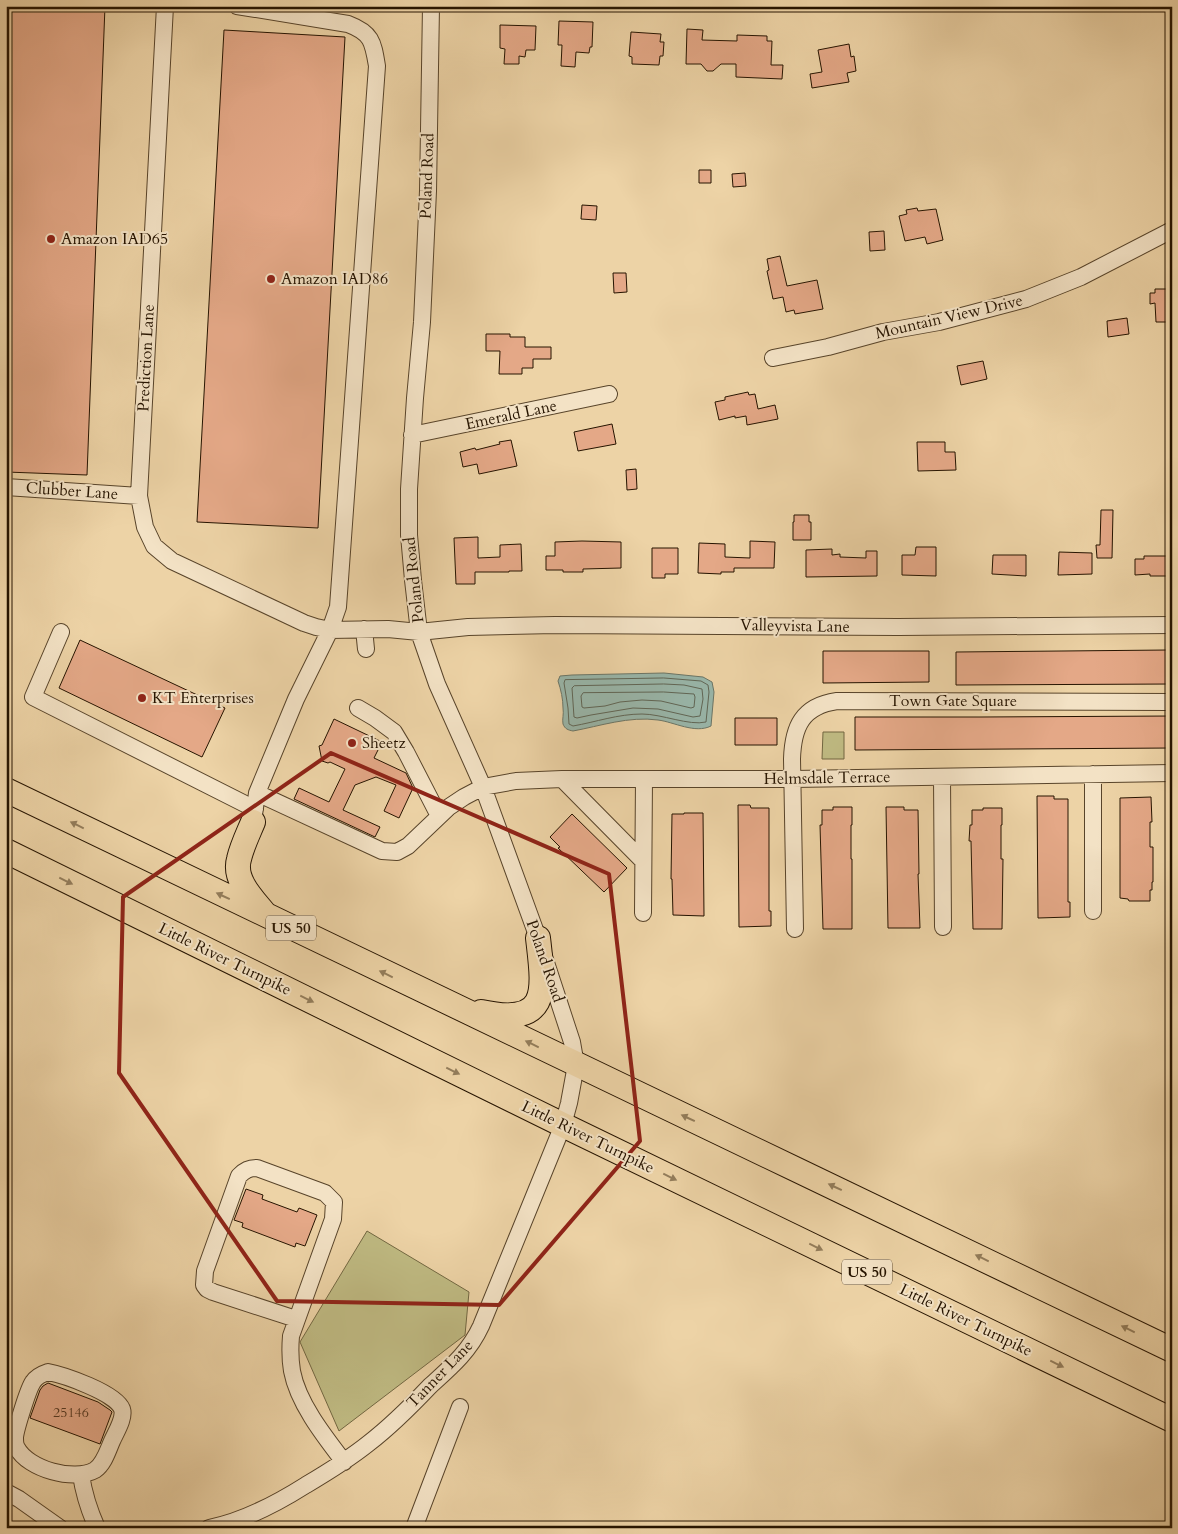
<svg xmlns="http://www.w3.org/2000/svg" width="1178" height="1534" viewBox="0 0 1178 1534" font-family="Cardo,serif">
<rect width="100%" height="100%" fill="#edd3a6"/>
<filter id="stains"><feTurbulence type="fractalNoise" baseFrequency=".004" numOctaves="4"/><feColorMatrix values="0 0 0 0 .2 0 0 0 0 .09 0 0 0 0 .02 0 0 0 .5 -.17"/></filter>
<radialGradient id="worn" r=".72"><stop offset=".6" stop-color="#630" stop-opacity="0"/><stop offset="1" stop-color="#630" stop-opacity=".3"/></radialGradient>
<path fill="#bfba82" stroke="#726741" d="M823 732H844V759H822Z
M367 1231 469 1292 465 1335 339 1431 300 1342Z"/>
<path fill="#99b7ab" stroke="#6b7667" d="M664 673 703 677 712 682 714 692 711 726C695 734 674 722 658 720 629 716 600 726 573 731 568 730 565 729 563 724 562 719 564 714 563 708 563 699 561 690 558 681L560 676 572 675Z"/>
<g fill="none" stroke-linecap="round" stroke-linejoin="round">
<path stroke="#606656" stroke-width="1" d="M664 678 701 681 708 685 709 692 706 722C689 726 662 714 642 714 618 714 596 722 573 726L569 724 568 708 564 683 565 680Z
M664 684 684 685 702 689 703 699 700 716 693 717 658 709 633 708 591 715 577 718 574 717 572 688 574 686Z
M664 692 694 694 695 697 694 707 691 708 661 701 642 700 620 702 605 706 584 708 582 707 581 696 583 693Z"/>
</g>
<path fill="#e4a887" stroke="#261400" d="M6 6H105L87 475 6 472Z
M559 21 593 22 592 47H590L589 53 576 52 575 67 561 66 562 45H558Z
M500 25 536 26 535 50H526L525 57 519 56V64H504L505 49 500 48Z
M687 29 703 30 702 40 737 41V35L767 36V41H772L771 65H783L782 79 736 77V64H721L713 71H707L701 64H686Z
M224 30 345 37 318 528 197 522Z
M631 32 661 34 660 42H664L663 56H660L659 65 632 64V57L629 56Z
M849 44 851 57 854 56 856 71 847 73 849 82 812 88 810 74 822 72 818 50Z
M699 170H711V183H699Z
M745 173 746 186 733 187 732 174Z
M582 205 597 206 596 220 581 219Z
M917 208 918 211 936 209 943 240 927 244 925 237 905 241 899 216 907 214 906 210Z
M884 231 885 250 870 251 869 232Z
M780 256 787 286 817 280 823 309 795 314 794 310 786 312 783 297 773 299 767 271 769 270 767 259Z
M613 273H626L627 292 614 293Z
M1155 289H1168V292H1172V322H1156L1155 303 1150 304V293H1155Z
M1127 318 1129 334 1108 337 1107 321Z
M486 334H510V337H525V347H551V359H533V368H522V374H499L500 351H486Z
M983 361 987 379 961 385 957 366Z
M748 392 749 395 755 394 758 409 775 405 778 419 747 425 746 416 735 418V416L719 420 715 402 725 400V397Z
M612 424 616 444 578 451 574 432Z
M511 440 517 466 479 474 477 464 463 467 460 452 475 448 476 450 500 444 499 442Z
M917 442H945V452H955L956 470 918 471Z
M636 469 637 489 627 490 626 470Z
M1101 510H1113L1112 558H1097L1096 545H1100Z
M794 515H809V522H811V540H793V522H794Z
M478 537V558L500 557V545L521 544 522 571H509V572H475V584H456L454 538Z
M582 541 621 542V568L583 569V572H563V570H546V556H555V542Z
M750 541 775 542 774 568H734V572H721V574L698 573 699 543 725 544V557L750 558Z
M916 547H936V576L902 575V555H915Z
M652 548H678V574H665V578H652Z
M832 549V555L840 554V557L866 558V551H877V576L806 577V550Z
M1059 552 1092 553V574L1058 575Z
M993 555H1026V576L992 574Z
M1144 556H1172V576H1150V574L1135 575V559H1144Z
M80 640 225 708 202 757 59 688Z
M1168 650V653H1172V684L956 685V652Z
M823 651H929V682L823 683Z
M1172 716V748L855 750V717H980Z
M735 718H777V745H735Z
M334 719 382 742 374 758 406 773 413 788 399 818 384 811 396 785 376 777 355 785 343 810 380 827 375 837 294 799 299 788 329 802 345 769 330 762 328 763 322 761 319 746 322 745Z
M1037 796H1054V799H1068V902H1070V917L1038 918Z
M1151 797 1152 822H1150V847H1153V882H1152V890H1150V901H1129L1128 899 1120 898V798Z
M738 805H750L751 808H769V911H771V926L739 927Z
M833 807H852V825H851V859H852V929H823L820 825H822V810H833Z
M886 807H904V810H918L919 874H918L920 928H888Z
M983 808H1002V825H1001V859H1003L1002 929H973L971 841H969L970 825H972V810H983Z
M684 813H703L704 916 673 915 672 879H671L672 814H684Z
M572 814 627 868 604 892 558 848 560 847 550 837Z
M246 1189 263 1195 262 1199 297 1212 299 1208 317 1215 305 1246 296 1243 295 1247 242 1227 243 1223 234 1220Z
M48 1383 98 1402 110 1410 112 1412 100 1444 30 1418 40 1390 43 1386Z"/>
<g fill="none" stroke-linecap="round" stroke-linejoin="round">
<g stroke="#58442a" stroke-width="18">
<path id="minor" d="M165 6 139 496 145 527 154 546 172 561 304 623 316 627 330 630 388 629 419 632 468 627 555 625 898 627 1172 625
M237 6 348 24C372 33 373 42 377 66L338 607 330 630 296 699 257 793 253 822
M773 358 828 347 883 332 939 322 1026 299 1081 277 1172 230
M412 435 609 394
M6 487 139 496
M364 629 366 649
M61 632 33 697 255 809
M358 708 375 718 394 732 406 752 439 816
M1093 774V911
M942 777 943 927
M562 779 643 861
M257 793 382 851 397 852 408 846 449 807 464 797 483 787 516 781 562 779H793L1172 773
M643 913 644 779
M795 929 792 759C793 727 802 706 837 701L1172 702
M296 1319 213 1292 207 1289 204 1285 205 1271 239 1176C245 1170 249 1168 257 1168L325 1193 334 1202 333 1219 291 1336C290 1348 290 1359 292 1371 298 1403 324 1436 344 1462
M48 1372C64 1375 116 1393 122 1409 125 1418 116 1432 112 1441 108 1450 104 1464 95 1470 74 1482 28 1469 17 1448 15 1445 15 1440 15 1437 16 1429 28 1389 33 1382 36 1377 42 1374 48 1372Z
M81 1475C84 1495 89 1510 97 1528
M6 1492 19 1499 60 1528
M209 1528C244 1521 276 1504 306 1485 328 1472 349 1459 369 1443 391 1426 411 1406 430 1386 451 1367 469 1352 481 1326L563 1125 569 1103 576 1065 572 1042 538 938 483 787 437 684 419 632 413 580 409 535V489L415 398 422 322 428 191 431 6
M414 1528 460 1407"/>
</g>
<g stroke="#261400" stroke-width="26">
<path id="highway" d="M6 790C394 980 784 1162 1172 1350
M253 822C248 834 242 846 239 859 233 880 253 899 265 914
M6 851 563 1125 1172 1420
M481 1012C551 1027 544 990 538 938"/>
</g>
<use href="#minor" stroke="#f3e2c5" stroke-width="16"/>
<use href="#highway" stroke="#edd3a6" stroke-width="24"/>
</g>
<defs><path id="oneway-solid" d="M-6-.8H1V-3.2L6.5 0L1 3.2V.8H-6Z" transform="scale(1.25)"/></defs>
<g fill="#937d5b">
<use href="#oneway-solid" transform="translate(77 825) rotate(-154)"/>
<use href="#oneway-solid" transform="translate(66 881) rotate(26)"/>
<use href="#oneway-solid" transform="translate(223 896) rotate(-155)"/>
<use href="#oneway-solid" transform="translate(386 974) rotate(-154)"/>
<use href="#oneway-solid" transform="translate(307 999) rotate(26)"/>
<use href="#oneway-solid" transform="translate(532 1044) rotate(-154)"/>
<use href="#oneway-solid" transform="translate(453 1071) rotate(26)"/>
<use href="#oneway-solid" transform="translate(688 1118) rotate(-155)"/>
<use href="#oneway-solid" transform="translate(670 1177) rotate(26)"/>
<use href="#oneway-solid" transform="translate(835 1187) rotate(-155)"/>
<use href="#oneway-solid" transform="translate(816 1247) rotate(26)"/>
<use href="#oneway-solid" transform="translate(982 1258) rotate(-154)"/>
<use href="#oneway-solid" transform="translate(1128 1329) rotate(-154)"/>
<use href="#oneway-solid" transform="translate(1057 1364) rotate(26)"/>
</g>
<path fill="none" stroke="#8f2418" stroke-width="4" stroke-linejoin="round" d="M331 753 609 874 640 1141 499 1305 277 1301 119 1073 123 897Z"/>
<g fill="#8f2418" stroke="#f3e2c5" stroke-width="2">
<circle cx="51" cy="239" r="5"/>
<circle cx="271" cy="279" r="5"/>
<circle cx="142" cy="698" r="5"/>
<circle cx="352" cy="743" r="5"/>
</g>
<g text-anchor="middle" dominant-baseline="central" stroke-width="4" stroke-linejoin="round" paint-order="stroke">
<g font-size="14" fill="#563922">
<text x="71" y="1412">25146</text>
</g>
<g fill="#f3e2c5" stroke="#64523b" stroke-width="1">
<rect x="266" y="915.5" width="50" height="25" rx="4"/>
<rect x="842" y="1259.5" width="50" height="25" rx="4"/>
</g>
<g font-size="15" font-weight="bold" fill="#261400">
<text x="291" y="928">US 50</text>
<text x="867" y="1272">US 50</text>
</g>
<g font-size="16" fill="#261400" stroke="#f3e2c5">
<text transform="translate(427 176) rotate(-88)">Poland Road</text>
<text transform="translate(949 317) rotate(-13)">Mountain View Drive</text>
<text transform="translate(146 358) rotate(-87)">Prediction Lane</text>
<text transform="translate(511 415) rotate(-12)">Emerald Lane</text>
<text transform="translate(72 491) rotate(4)">Clubber Lane</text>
<text transform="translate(414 580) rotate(-96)">Poland Road</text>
<text transform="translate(795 626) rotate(1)">Valleyvista Lane</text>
<text x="953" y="701">Town Gate Square</text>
<text transform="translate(827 778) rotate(-1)">Helmsdale Terrace</text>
<text transform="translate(225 959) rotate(26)">Little River Turnpike</text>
<text transform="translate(545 961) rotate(71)">Poland Road</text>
<text transform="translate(588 1137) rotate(26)">Little River Turnpike</text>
<text transform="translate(966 1320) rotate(26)">Little River Turnpike</text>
<text transform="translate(440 1374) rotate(-46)">Tanner Lane</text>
</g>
<g font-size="16" fill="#261400" stroke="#f3e2c5" text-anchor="start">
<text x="61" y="239">Amazon IAD65</text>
<text x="281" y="279">Amazon IAD86</text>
<text x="152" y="698">KT Enterprises</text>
<text x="362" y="743">Sheetz</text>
</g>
</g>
<rect width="1178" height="1534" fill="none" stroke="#edd3a6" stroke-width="25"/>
<rect x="8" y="8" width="1163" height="1519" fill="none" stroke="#261400" stroke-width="2.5"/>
<rect x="12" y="12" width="1153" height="1509" fill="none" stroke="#261400"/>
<rect width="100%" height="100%" filter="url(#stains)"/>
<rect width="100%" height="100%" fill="url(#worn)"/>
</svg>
